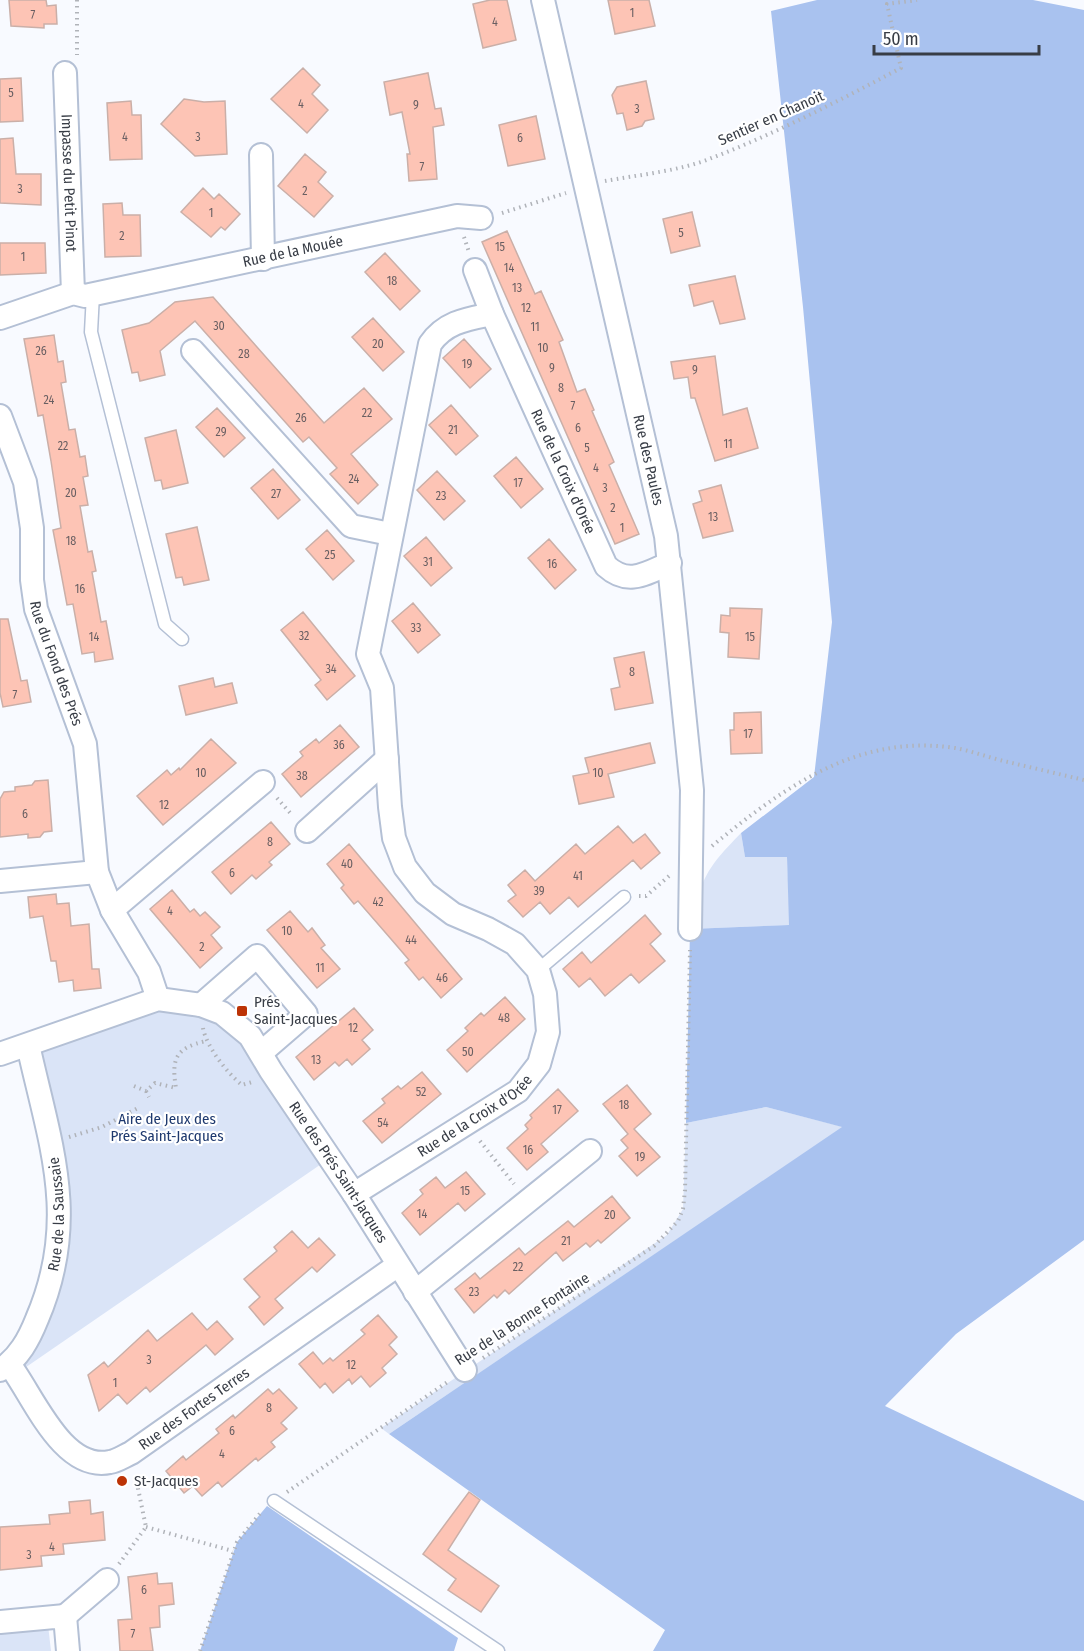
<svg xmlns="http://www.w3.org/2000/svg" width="1084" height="1651" viewBox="0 0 1084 1651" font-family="'Fira Sans Condensed',sans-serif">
<rect width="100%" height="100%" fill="#f8faff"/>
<path fill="#dae4f7" d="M741 833 745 857H787L790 925 690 929C702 878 704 871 741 833Z
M158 999 222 1013 330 1158 16 1374 58 1241 28 1045Z
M766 1107 843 1127 389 1434 381 1428 667 1235 683 1209 686 1123Z
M48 1625 51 1651H0V1630Z"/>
<path fill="#a9c2ef" d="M817 0H1033L1084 10V1240L956 1334 885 1406 1084 1501V1651H653L665 1630 389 1434 842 1127 766 1107 686 1123 690 929 789 925 787 857H745L741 833 814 777 832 622 803 307 771 11Z
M267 1506 458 1638 454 1651H200L237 1542Z"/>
<path fill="#fdc4b5" stroke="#caafa8" stroke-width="1.5" d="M9 0H46L47 6 56 5 57 24H44V28L11 26Z
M490 0H507L516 40 483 48 473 4Z
M608 0H649L655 26 615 34Z
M303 68 320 85 312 94 328 110 307 133 271 99Z
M428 73 435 109 441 108 444 125 433 127 437 179 409 181 407 154H410L402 112 390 115 384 82Z
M21 78 23 121 0 122V79Z
M646 81 654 119 645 121 642 126 627 130 623 113 617 114 612 95 617 87Z
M184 99 204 102 225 101 227 154 195 156 161 124Z
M131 101 132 115H141L142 159 110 160 107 103Z
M536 116 545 159 508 166 499 125Z
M13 138 16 174H41V205L0 203V139Z
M305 154 326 172 318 182 333 196 314 217 278 186Z
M203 188 214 199 219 194 240 214 225 230 221 227 211 237 181 212Z
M122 203 123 215H140L141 256 105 257 103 204Z
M692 212 700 246 671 253 663 219Z
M507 231 535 294 541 291 563 340 559 342 577 392 585 389 594 410 592 411 614 462 609 465 639 534 615 544 482 242Z
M0 243H45L46 273 0 275Z
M385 253 420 291 400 310 365 272Z
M735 276 745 319 720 324 713 301 694 306 689 285Z
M213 297 324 423 364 388 392 419 351 454 378 485 358 504 330 474 337 468 309 437 303 442 195 321 160 351 165 375 140 381 138 372 132 373 122 330 149 323 175 302Z
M373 318 404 352 383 371 352 337Z
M54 335 58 362 63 361 66 382 61 383 69 430 75 429 80 457 85 456 88 476 83 477 88 505 80 506 88 552 92 551 96 571 92 572 101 622 106 621 113 659 95 662 94 652 82 654 73 604 67 605 53 530 61 528 51 461 43 415 38 416 24 339Z
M464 339 491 369 470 388 443 358Z
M715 356 723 415 747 408 758 448 715 461 695 398H691L688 377 674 379 671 362Z
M451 405 478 436 456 455 429 425Z
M217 408 245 438 224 457 196 427Z
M176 430 188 483 163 489 161 480 155 481 145 438Z
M516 457 543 489 521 508 494 476Z
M273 469 300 500 278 519 251 488Z
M437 471 465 501 444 520 417 490Z
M721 485 733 531 703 538 693 504 702 501 699 491Z
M197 527 209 580 184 585 182 577 176 578 166 534Z
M327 530 354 561 333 580 306 549Z
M426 537 452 568 431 586 404 556Z
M549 539 576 570 555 589 528 558Z
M413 603 440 635 418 653 392 621Z
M730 608 762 609 759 659 728 657 729 633 720 632 721 615 730 616Z
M303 612 355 676 327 700 315 685 321 680 281 630Z
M0 619H8L21 681 27 680 31 702 3 707 0 693Z
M644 652 653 703 615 710 611 689 620 687 614 658Z
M213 678 215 687 232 683 237 703 186 715 179 686Z
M761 712 762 753 731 754 730 730H734V713Z
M340 725 359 747 301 797 282 774 303 756 300 752 316 739 319 743Z
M211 739 236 763 163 825 137 796 167 770 171 775 179 768 180 770Z
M650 743 655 763 608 774 614 797 579 804 573 776 589 773 585 758Z
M48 780 52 831 44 832 40 837 28 838V834L0 837V799L4 792 15 791V787L32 785 35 781Z
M271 822 290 844 269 862 272 865 256 879 252 875 231 894 212 872Z
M618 826 633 843 645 834 660 853 641 869 633 860 578 907 569 897 550 914 540 902 523 917 508 901 516 895 508 885 525 870 535 881 576 844 585 854Z
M349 844 462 979 441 998 423 977 419 980 405 963 409 960 391 939 358 901 354 904 341 888 344 885 327 864Z
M172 890 190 912 194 909 200 916 205 912 220 927 211 935 222 948 200 968 150 909Z
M56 894 57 904 69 903 71 926 89 924 92 969H99L101 988 74 991 73 980 59 982 56 961H51L43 916 30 918 28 897Z
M290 911 308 932 312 928 325 945 321 948 340 969 317 988 267 930Z
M645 915 661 934 650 944 665 961 639 983 631 974 605 996 590 978 579 987 563 969 582 952 591 963Z
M505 997 525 1019 467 1072 447 1050 468 1031 465 1028 481 1013 484 1016Z
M354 1008 373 1030 362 1040 370 1049 352 1065 347 1059 339 1066 335 1062 314 1080 296 1057Z
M422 1072 441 1094 382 1143 363 1121 385 1103 382 1099 398 1086 401 1089Z
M627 1085 651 1114 634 1129 660 1157 637 1176 619 1156 628 1148 621 1140 628 1134 603 1104Z
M558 1089 578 1111 541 1144 548 1152 527 1170 507 1148 528 1129 525 1125 532 1118 530 1115Z
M466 1172 485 1194 465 1211 458 1203 420 1235 402 1213 423 1194 420 1190 436 1177 445 1188Z
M612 1196 630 1218 601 1243 598 1240 590 1247 586 1243 563 1261 556 1252 509 1294 505 1290 497 1298 494 1295 474 1313 455 1289 475 1273 480 1279 519 1248 525 1255 568 1221 574 1227Z
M292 1231 308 1248 319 1238 335 1255 317 1272 312 1267 275 1299 283 1308 264 1325 249 1307 260 1297 244 1279 277 1251 274 1247Z
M192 1313 207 1330 217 1321 233 1339 215 1355 206 1345 150 1392 146 1387 127 1404 118 1394 99 1411 88 1375 104 1362 108 1367 148 1330 157 1341Z
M378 1315 397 1337 389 1345 397 1354 382 1368 386 1373 370 1387 361 1376 352 1384 349 1379 333 1393 325 1383 320 1388 299 1364 313 1352 323 1364 330 1358 333 1361 365 1334 361 1330Z
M268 1389 273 1394 279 1389 297 1408 281 1423 287 1429 271 1442 275 1447 258 1461 256 1458 222 1487 218 1482 202 1496 193 1486 184 1493 166 1471 183 1456 186 1460 219 1433 216 1429 233 1415 235 1418Z
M469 1492 480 1500 448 1550 499 1586 481 1612 448 1590 456 1579 423 1554Z
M90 1500 91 1514 103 1512 105 1540 63 1544 64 1554 41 1556 42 1566 0 1570V1527L50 1524 49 1515 70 1513 69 1502Z
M157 1573 158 1584 172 1583 174 1604 159 1606 160 1627 150 1628 153 1651H120L118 1620 132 1619 128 1577Z"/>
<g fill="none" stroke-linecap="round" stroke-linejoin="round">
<g stroke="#b4c0d5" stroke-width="15">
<path id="service" d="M93 294 91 332 165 624 182 639
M538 970 624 897
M274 1501 498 1651"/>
</g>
<g stroke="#b4c0d5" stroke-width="26">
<g id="minor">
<path id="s1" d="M543 0 666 536 692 790 690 929"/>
<path id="s2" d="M65 73 73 293"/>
<path d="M261 155 263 259"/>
<path id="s3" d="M475 270 492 314 606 566C628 586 645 574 670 563"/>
<path id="s4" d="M0 318 73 293 85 296 457 216 481 218"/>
<path d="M193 351 351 526 390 534"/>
<path id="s5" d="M0 416 25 482 32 528V580L36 609 85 744 97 872 112 910 149 972 158 999"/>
<path d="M307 831 387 759"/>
<path d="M0 881 97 872"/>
<path d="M112 910 263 782"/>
<path d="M201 1005 257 956 306 1014 262 1052"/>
<path id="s6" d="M0 1054 158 999 201 1005 222 1013 250 1036 271 1071 354 1194 465 1370"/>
<path id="s7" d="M354 1194 518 1091 539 1064 548 1032 545 994 538 970 515 944 488 929 453 914 425 893 405 867 394 838 390 807 382 688 368 654 430 344C445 322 467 319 492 314"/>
<path d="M415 1292 590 1151"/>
<path id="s8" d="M9 1364C33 1395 62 1472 110 1462 117 1461 124 1456 131 1453L398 1265"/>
<path id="s9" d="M0 1370C19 1358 29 1339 37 1319 80 1219 50 1144 28 1045"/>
<path d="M65 1616 107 1580"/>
<path d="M0 1622 65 1616 68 1651"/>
</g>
</g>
<path stroke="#b0b3b9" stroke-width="4" stroke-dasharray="1.5 4.5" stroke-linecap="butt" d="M77 0V55
M605 181C637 175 679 171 709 159 775 134 838 101 901 68L887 4 917 0
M502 213 566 193
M464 237 469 252
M277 798 292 815
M712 846C783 788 858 733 955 748 972 751 990 758 1008 762 1033 768 1059 774 1084 780
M639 896H646L669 876
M203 1028C206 1046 227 1073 242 1085L252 1082
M134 1086 146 1091 155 1083 176 1088C171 1058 176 1048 206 1041
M146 1091 149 1097
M69 1137 102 1127 140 1107
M480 1141 514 1184
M483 1358 654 1246 678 1221 683 1209 685 1190 690 950
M287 1492 449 1381
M146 1527 233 1551
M119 1564 146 1527 135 1474
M200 1651 237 1542 262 1511"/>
<use href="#service" stroke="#fff" stroke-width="12"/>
<use href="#minor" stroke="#fff" stroke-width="22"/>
</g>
<g fill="#bc3306" stroke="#fff" stroke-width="2">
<rect x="236" y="1005" width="12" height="12" rx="3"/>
<circle cx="122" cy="1481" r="6"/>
</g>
<g text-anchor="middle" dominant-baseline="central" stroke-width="4.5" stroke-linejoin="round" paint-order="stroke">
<g font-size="12" fill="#695f62">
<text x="632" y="13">1</text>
<text x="33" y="15">7</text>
<text x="495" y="22">4</text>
<text x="11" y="93">5</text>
<text x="301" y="104">4</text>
<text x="416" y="105">9</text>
<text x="637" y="109">3</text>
<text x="125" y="137">4</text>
<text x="198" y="137">3</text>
<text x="520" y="138">6</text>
<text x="422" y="167">7</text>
<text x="20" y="189">3</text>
<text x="305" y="191">2</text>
<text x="211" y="213">1</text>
<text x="681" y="233">5</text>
<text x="122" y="236">2</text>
<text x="500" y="247">15</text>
<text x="23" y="257">1</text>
<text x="509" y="268">14</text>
<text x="392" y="281">18</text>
<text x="517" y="288">13</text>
<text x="526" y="308">12</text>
<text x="219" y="326">30</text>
<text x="535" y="327">11</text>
<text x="378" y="344">20</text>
<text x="543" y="348">10</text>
<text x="41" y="351">26</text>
<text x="244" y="354">28</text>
<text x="467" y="364">19</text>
<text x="552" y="368">9</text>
<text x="695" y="370">9</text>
<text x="561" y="388">8</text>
<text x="49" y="400">24</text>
<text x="573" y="406">7</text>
<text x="367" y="413">22</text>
<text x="301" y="418">26</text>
<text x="578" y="428">6</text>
<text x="453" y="430">21</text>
<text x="221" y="432">29</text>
<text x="728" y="444">11</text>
<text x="63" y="446">22</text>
<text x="587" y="448">5</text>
<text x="596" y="468">4</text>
<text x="354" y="479">24</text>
<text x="518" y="483">17</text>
<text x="605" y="488">3</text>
<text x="71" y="493">20</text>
<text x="276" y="494">27</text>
<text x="441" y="496">23</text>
<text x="613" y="508">2</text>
<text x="713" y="517">13</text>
<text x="622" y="528">1</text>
<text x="71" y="541">18</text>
<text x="330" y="555">25</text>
<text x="428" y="562">31</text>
<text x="552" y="564">16</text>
<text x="80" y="589">16</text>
<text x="416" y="628">33</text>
<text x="304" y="636">32</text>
<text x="94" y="637">14</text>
<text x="750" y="637">15</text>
<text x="331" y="669">34</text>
<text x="632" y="672">8</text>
<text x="15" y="695">7</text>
<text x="748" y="734">17</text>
<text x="339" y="745">36</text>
<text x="201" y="773">10</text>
<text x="598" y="773">10</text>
<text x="302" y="776">38</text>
<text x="164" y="805">12</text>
<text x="25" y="814">6</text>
<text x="270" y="842">8</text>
<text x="347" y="864">40</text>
<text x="232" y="873">6</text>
<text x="578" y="876">41</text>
<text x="539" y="891">39</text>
<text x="378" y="902">42</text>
<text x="170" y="911">4</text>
<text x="287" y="931">10</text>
<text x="411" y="940">44</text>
<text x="202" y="947">2</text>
<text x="320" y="968">11</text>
<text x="442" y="978">46</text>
<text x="504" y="1018">48</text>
<text x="353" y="1028">12</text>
<text x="468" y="1052">50</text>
<text x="316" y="1060">13</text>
<text x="421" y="1092">52</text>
<text x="624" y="1105">18</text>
<text x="557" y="1110">17</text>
<text x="383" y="1123">54</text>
<text x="528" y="1150">16</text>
<text x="640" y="1157">19</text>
<text x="465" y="1191">15</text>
<text x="422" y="1214">14</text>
<text x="610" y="1215">20</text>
<text x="566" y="1241">21</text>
<text x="518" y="1267">22</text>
<text x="474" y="1292">23</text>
<text x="149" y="1360">3</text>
<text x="351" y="1365">12</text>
<text x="115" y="1383">1</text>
<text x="269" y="1408">8</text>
<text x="232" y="1431">6</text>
<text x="222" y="1454">4</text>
<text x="52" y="1547">4</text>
<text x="29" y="1555">3</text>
<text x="144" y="1590">6</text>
<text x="133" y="1634">7</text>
</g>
<g font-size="15" fill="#383d46" stroke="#fff">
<text transform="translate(771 118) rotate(-24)">Sentier en Chanoit</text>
<text stroke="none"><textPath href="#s2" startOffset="110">Impasse du Petit Pinot</textPath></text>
<text stroke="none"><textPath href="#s4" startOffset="302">Rue de la Mouée</textPath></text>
<text stroke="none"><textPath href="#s1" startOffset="472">Rue des Paules</textPath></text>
<text stroke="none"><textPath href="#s3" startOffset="220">Rue de la Croix d'Orée</textPath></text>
<text stroke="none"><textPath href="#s5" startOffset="256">Rue du Fond des Prés</textPath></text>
<text stroke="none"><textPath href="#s7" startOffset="144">Rue de la Croix d'Orée</textPath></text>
<text stroke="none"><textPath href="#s6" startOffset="432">Rue des Prés Saint-Jacques</textPath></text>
<text stroke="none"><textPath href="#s9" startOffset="172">Rue de la Saussaie</textPath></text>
<text transform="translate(522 1319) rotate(-33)">Rue de la Bonne Fontaine</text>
<text stroke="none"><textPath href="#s8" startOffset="249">Rue des Fortes Terres</textPath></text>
</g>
<g font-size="15" fill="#383d46" stroke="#fff" text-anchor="start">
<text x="254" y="1002">Prés<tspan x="254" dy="17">Saint-Jacques</tspan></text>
<text x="134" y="1481">St-Jacques</text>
</g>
<g font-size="15" fill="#1e396e" stroke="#fff">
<text x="167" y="1119">Aire de Jeux des<tspan x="167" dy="17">Prés Saint-Jacques</tspan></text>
</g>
</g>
<path d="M874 45v9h165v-9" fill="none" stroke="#383d46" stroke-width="3"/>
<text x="883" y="45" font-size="18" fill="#383d46" stroke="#ffffff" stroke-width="4.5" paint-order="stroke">50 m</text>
</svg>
